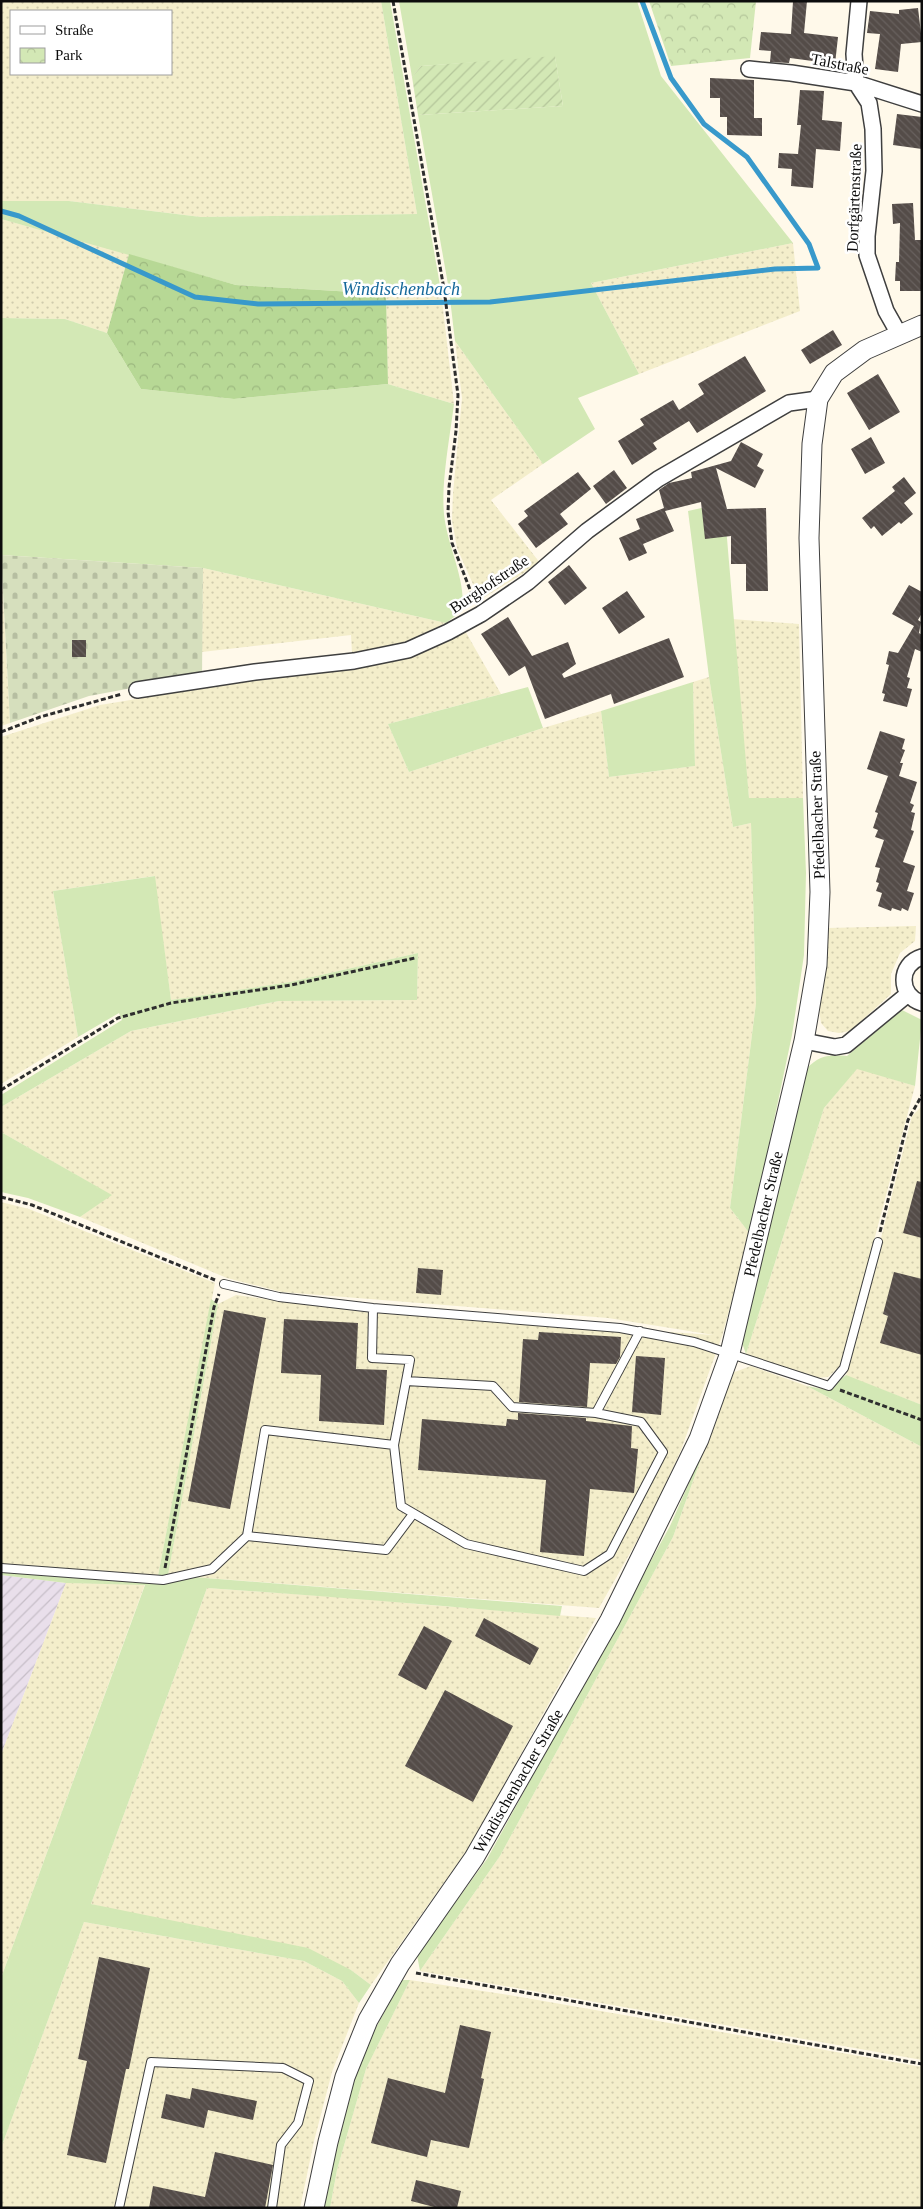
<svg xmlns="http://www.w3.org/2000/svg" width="923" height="2209" viewBox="0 0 923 2209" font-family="Georgia,serif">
<defs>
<pattern id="industrial-furrows" width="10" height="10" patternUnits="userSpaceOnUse" patternTransform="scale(1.25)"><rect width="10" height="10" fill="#e9dfeb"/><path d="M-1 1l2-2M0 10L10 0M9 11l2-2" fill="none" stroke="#c7bec8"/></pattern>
<pattern id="farmland-dots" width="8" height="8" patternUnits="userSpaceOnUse" patternTransform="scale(1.25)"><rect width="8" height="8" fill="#f4eecb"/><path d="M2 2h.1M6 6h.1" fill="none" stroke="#d0cbad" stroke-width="1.8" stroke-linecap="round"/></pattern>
<pattern id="forest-crowns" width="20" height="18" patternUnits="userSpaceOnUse" patternTransform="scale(1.25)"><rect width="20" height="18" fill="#b7d895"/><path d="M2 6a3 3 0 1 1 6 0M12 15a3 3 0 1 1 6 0" fill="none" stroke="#9cb87f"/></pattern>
<pattern id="cemetery-stones" width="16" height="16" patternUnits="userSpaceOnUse" patternTransform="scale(1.25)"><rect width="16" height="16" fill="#d6dfbd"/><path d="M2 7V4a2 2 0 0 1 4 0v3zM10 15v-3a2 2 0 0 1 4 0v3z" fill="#b6bea1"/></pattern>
<pattern id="park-crowns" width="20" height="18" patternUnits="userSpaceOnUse" patternTransform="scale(1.25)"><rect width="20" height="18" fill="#d3e8b5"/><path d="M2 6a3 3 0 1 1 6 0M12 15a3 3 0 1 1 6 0" fill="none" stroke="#b4c69a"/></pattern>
<pattern id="garden-furrows" width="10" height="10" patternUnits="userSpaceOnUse" patternTransform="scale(1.25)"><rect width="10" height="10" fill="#d3e8b5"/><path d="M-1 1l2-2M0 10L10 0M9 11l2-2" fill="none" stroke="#b4c69a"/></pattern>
<pattern id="building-back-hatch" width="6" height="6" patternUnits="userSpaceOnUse" patternTransform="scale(1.25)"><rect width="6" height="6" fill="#544c48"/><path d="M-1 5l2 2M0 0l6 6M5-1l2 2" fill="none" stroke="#68615e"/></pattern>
</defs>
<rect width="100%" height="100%" fill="#fff9ea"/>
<path fill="url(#industrial-furrows)" d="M1 1575 66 1583 1 1755Z"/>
<path fill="url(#farmland-dots)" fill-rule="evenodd" d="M1 1H381L417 214 201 217 69 201H1ZM11 11H171V74H11Z
M1 219 129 254 107 333 65 319 1 318Z
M793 243 800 311 639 374 591 283Z
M441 291 454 404 388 384 386 294Z
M455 341 543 464 491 500 540 563 480 600 457 548 452 520 453 493 462 398Z
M1 561 10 723 1 726Z
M203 568 446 623 396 646 352 653 351 635 202 652Z
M732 619 799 624 803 798H749Z
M464 629 501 694 388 724 409 772 543 728 601 711 609 777 695 766 693 682 709 677 733 827 751 823 756 1003 730 1208 750 1234 722 1336 681 1450 652 1514 599 1608 168 1575 218 1304 236 1295 364 1312 714 1335 608 1318 282 1292 227 1278 80 1217 111 1195 1 1132V1107L131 1031 279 1001 417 1000 418 953 290 982 171 1000 154 876 53 891 78 1037 1 1084V737L100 705 258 679 373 665 406 655Z
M916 926 915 941 900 953 891 974V994L850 1031 839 1033 828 1031 821 1023 819 1009 827 928Z
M857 1068 915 1086 841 1365 828 1377 815 1378 746 1354 824 1108Z
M922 1106V1405L846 1376 912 1116Z
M1 1202 29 1209 215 1283 158 1576 1 1564Z
M751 1366 807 1386 922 1447V2060L420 1971 500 1856 673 1537 732 1373Z
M66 1583 145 1584 1 1978V1755Z
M207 1588 381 1600 416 1604 596 1618 470 1846 371 1985 351 1970 91 1904Z
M84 1922 304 1961 342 1981 359 2003 332 2072 314 2141 300 2208H1V2148Z
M410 1980 509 1995 922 2067V2208H330L337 2170 366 2069Z"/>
<path fill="#d3e8b5" d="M381 1H390L441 291 386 294 236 285 1 219V201H69L201 217 417 214Z
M399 1H637L661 76 793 243 591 283 639 374 578 398 595 429 543 464 455 341 449 290 418 115 563 106 555 57 421 66 412 77Z
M1 318 65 319 107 333 141 389 234 399 388 384 454 404C450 436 441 483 444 514 447 546 467 581 462 611L446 623 203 568 1 555Z
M724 503 749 798H803L806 873 804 955 792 1035 750 1234 730 1208 756 1003 751 823 733 827 709 677 688 511Z
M693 682 695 766 609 777 601 711Z
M528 687 543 728 409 772 388 724Z
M155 876 171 1000 290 982 418 953 417 1000 279 1001 131 1031 1 1107V1095L122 1020 119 1013 78 1037 53 891Z
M902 1010 922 1020 915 1086 857 1069 824 1108 746 1354 741 1340 806 1069C820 1055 828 1055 847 1056Z
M1 1132 112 1195 80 1217 28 1198 1 1192Z
M211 1299 218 1304 168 1575 562 1606 560 1616C442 1606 325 1596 207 1588L91 1904 308 1948 351 1970 371 1985 359 2003 342 1981 304 1961 84 1922 1 2148V1978L145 1585 66 1583 1 1575V1564L158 1576Z
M846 1375 922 1405V1447L807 1386 828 1390Z
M707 1442 673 1537 500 1856 420 1971 417 1955 487 1859 670 1526Z
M402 1980H410L366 2069 337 2170 330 2208H321L343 2104 365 2048Z"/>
<path fill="url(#forest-crowns)" d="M129 254 236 285 386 294 388 384 234 399 141 389 107 333Z"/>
<path fill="url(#cemetery-stones)" d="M1 555 203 568 202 675 89 696 10 723Z"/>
<path fill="url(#park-crowns)" d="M649 1H756L750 58 671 66Z"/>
<path fill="url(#garden-furrows)" d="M555 56 563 106 418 115 412 77 421 66Z"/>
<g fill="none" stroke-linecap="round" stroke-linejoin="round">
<path stroke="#3899cb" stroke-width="5" d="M1 211 19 216 195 297 258 304 490 302 775 269 818 268 809 244 747 157 704 124 671 78 642 1"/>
</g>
<path fill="url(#building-back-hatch)" d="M793 1H807L804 33 838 37 835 64 790 58 789 63 770 62 771 51 759 50 761 32 791 34Z
M918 8 922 42 901 44 898 72 875 69 880 34 867 33 870 11 899 14V10Z
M710 78 754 80V118H762V136L727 135V117H720V98H710Z
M800 90 824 91 822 120 842 122 840 151 816 149 813 188 791 186 792 169 778 168 779 153 798 154 801 125H797Z
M897 114 922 117V149L893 145Z
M913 203 915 240H922V291H900V281H895L896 262H899L900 223 893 224 892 204Z
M833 330 842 345 810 364 801 350Z
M745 356 766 391 697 433 689 421 653 443 657 449 632 465 618 441 644 425 640 419 673 400 679 410 704 394 698 384Z
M878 374 900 412 869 430 847 393Z
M871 437 885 463 865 474 851 449Z
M741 442 763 454 757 466 764 470 755 488 716 468 727 509 766 508 768 591H746V564H731V536L705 539 701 502 665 511 674 531 643 544 647 553 629 561 619 538 640 529 636 519 664 508 659 490 669 483 692 478 691 472 731 461Z
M614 470 627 488 606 504 593 486Z
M578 472 591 489 560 514 568 524 536 548 518 524 528 516 524 511Z
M904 477 916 493 904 503 913 514 901 524 899 522 882 536 874 526 871 529 862 518 895 491 892 487Z
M569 565 587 588 565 605 548 582Z
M909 585 922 592V613L918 620 921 622 919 633 922 635V652L915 649 907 677 910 678 907 688 912 689 907 707 883 701 885 694 882 693 889 665 886 664 889 651 898 653 914 626 892 614Z
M627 591 645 617 619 634 602 608Z
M508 617 532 656 568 642 576 664 562 674 564 678 669 638 684 677 614 704 611 694 545 719 525 666 509 676 481 634Z
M72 640H86V657H72Z
M880 731 905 739 902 749 905 750 900 763H903L899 776 917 782 910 803 914 805 911 812 915 813 911 830 914 831 903 862 915 866 907 891 914 893 908 911 902 908 901 911 892 908 891 911 878 906 882 893 876 891 879 883 876 882 880 868 875 867 884 840 875 837 878 830 873 828 878 813 875 812 888 776 867 769Z
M917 1181 922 1182V1238L903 1233Z
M418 1268 443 1270 441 1295 416 1293Z
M894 1272 922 1279V1355L880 1343 888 1316 883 1314Z
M224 1310 266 1318 230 1509 188 1501Z
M284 1319 358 1323 356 1369 387 1370 384 1425 319 1421 321 1375 281 1373Z
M539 1332 621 1337 620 1357 616 1364 590 1363 587 1407 519 1402 523 1339 538 1340Z
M636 1356 665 1358 661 1415 632 1412Z
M518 1413 586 1418V1421L632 1426 631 1448 638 1449 634 1493 590 1489 584 1556 540 1552 546 1480 418 1470 422 1419 506 1426 507 1419 518 1420Z
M484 1618 539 1648 530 1665 475 1636Z
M424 1626 452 1641 426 1690 398 1675Z
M445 1690 513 1726 473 1802 405 1766Z
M99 1957 150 1968 129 2069H126L106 2163 67 2155 87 2061 78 2059Z
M460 2025 491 2032 481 2078 484 2079 469 2148 431 2140 427 2157 371 2143 388 2078 445 2093Z
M192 2088 257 2101 253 2120 208 2110 204 2128 161 2118 166 2094 190 2099Z
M215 2152 273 2165 265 2208H149L153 2186 205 2197Z
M416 2180 461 2191 457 2208H438L411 2201Z"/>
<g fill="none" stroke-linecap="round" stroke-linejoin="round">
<g stroke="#3f3f3f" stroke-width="10">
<path id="service" d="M224 1284 279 1297 373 1308 620 1328 694 1342 829 1386 844 1368 878 1242
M406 1381 493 1386 512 1407 596 1413 640 1331
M394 1445 401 1506 466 1544 584 1571 610 1554 663 1452 641 1422 596 1413
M247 1536 386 1550 413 1514
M1 1568 163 1580 212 1569 247 1536 265 1430 394 1445 410 1360 372 1358 373 1308
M119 2208 151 2062 283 2068 309 2081 298 2123 281 2145 272 2208"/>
</g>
<g stroke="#3f3f3f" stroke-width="18">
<path id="minor" d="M859 1 854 54 856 83 869 103 873 129 874 171 867 236V255L886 311 899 334
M749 69 791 73 856 83 922 104
M137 690 255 672 354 661 408 650 448 632 481 614 528 582 587 531 658 479 789 403 818 399
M922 957C898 964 898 996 922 1003
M804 1041 835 1047 846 1045 908 994"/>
</g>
<g stroke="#3f3f3f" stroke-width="21">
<path id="tertiary" d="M314 2208 328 2142 345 2077 368 2020 400 1964 474 1858 610 1620 699 1439 730 1353 804 1041 817 965 820 892 809 538 812 444 818 399 834 373 865 350 922 325"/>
</g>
<path stroke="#2e2e2e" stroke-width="3" stroke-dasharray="5 2.5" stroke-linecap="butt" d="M393 1 444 289 458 395 456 431 449 487 448 512 452 543 474 600
M1 732 40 717 122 694
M1 1090 118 1018 171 1003 291 985 415 958
M1 1197 32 1205 215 1280
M880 1232 908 1120 922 1095
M840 1390 922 1420
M165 1568 214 1307 219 1294
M416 1973 922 2064"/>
<use href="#service" stroke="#fff" stroke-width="8"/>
<use href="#minor" stroke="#fff" stroke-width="15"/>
<use href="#tertiary" stroke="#fff" stroke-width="19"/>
</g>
<g text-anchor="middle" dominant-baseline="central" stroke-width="5" stroke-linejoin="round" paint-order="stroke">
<g font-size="16" fill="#0c0c0c" stroke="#fff">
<text transform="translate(840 64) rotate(11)">Talstraße</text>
<text transform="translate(854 198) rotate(-88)">Dorfgärtenstraße</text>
<text transform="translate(489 584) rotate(-34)">Burghofstraße</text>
<text transform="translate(817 815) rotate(-92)">Pfedelbacher Straße</text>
<text transform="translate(763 1214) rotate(-77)">Pfedelbacher Straße</text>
<text transform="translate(518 1781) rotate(-60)">Windischenbacher Straße</text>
</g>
<g font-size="18" font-style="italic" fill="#17699b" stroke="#fff">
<text x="401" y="289">Windischenbach</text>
</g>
</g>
<rect width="923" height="2209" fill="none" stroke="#0c0c0c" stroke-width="5"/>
<rect x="10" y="10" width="162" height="65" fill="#ffffff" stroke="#9e9e9e"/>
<rect x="20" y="26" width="25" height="8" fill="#ffffff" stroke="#9e9e9e"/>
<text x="55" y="35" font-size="15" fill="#0c0c0c">Straße</text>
<rect x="20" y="48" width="25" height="15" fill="url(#park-crowns)" stroke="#9e9e9e"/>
<text x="55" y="60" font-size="15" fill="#0c0c0c">Park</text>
</svg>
